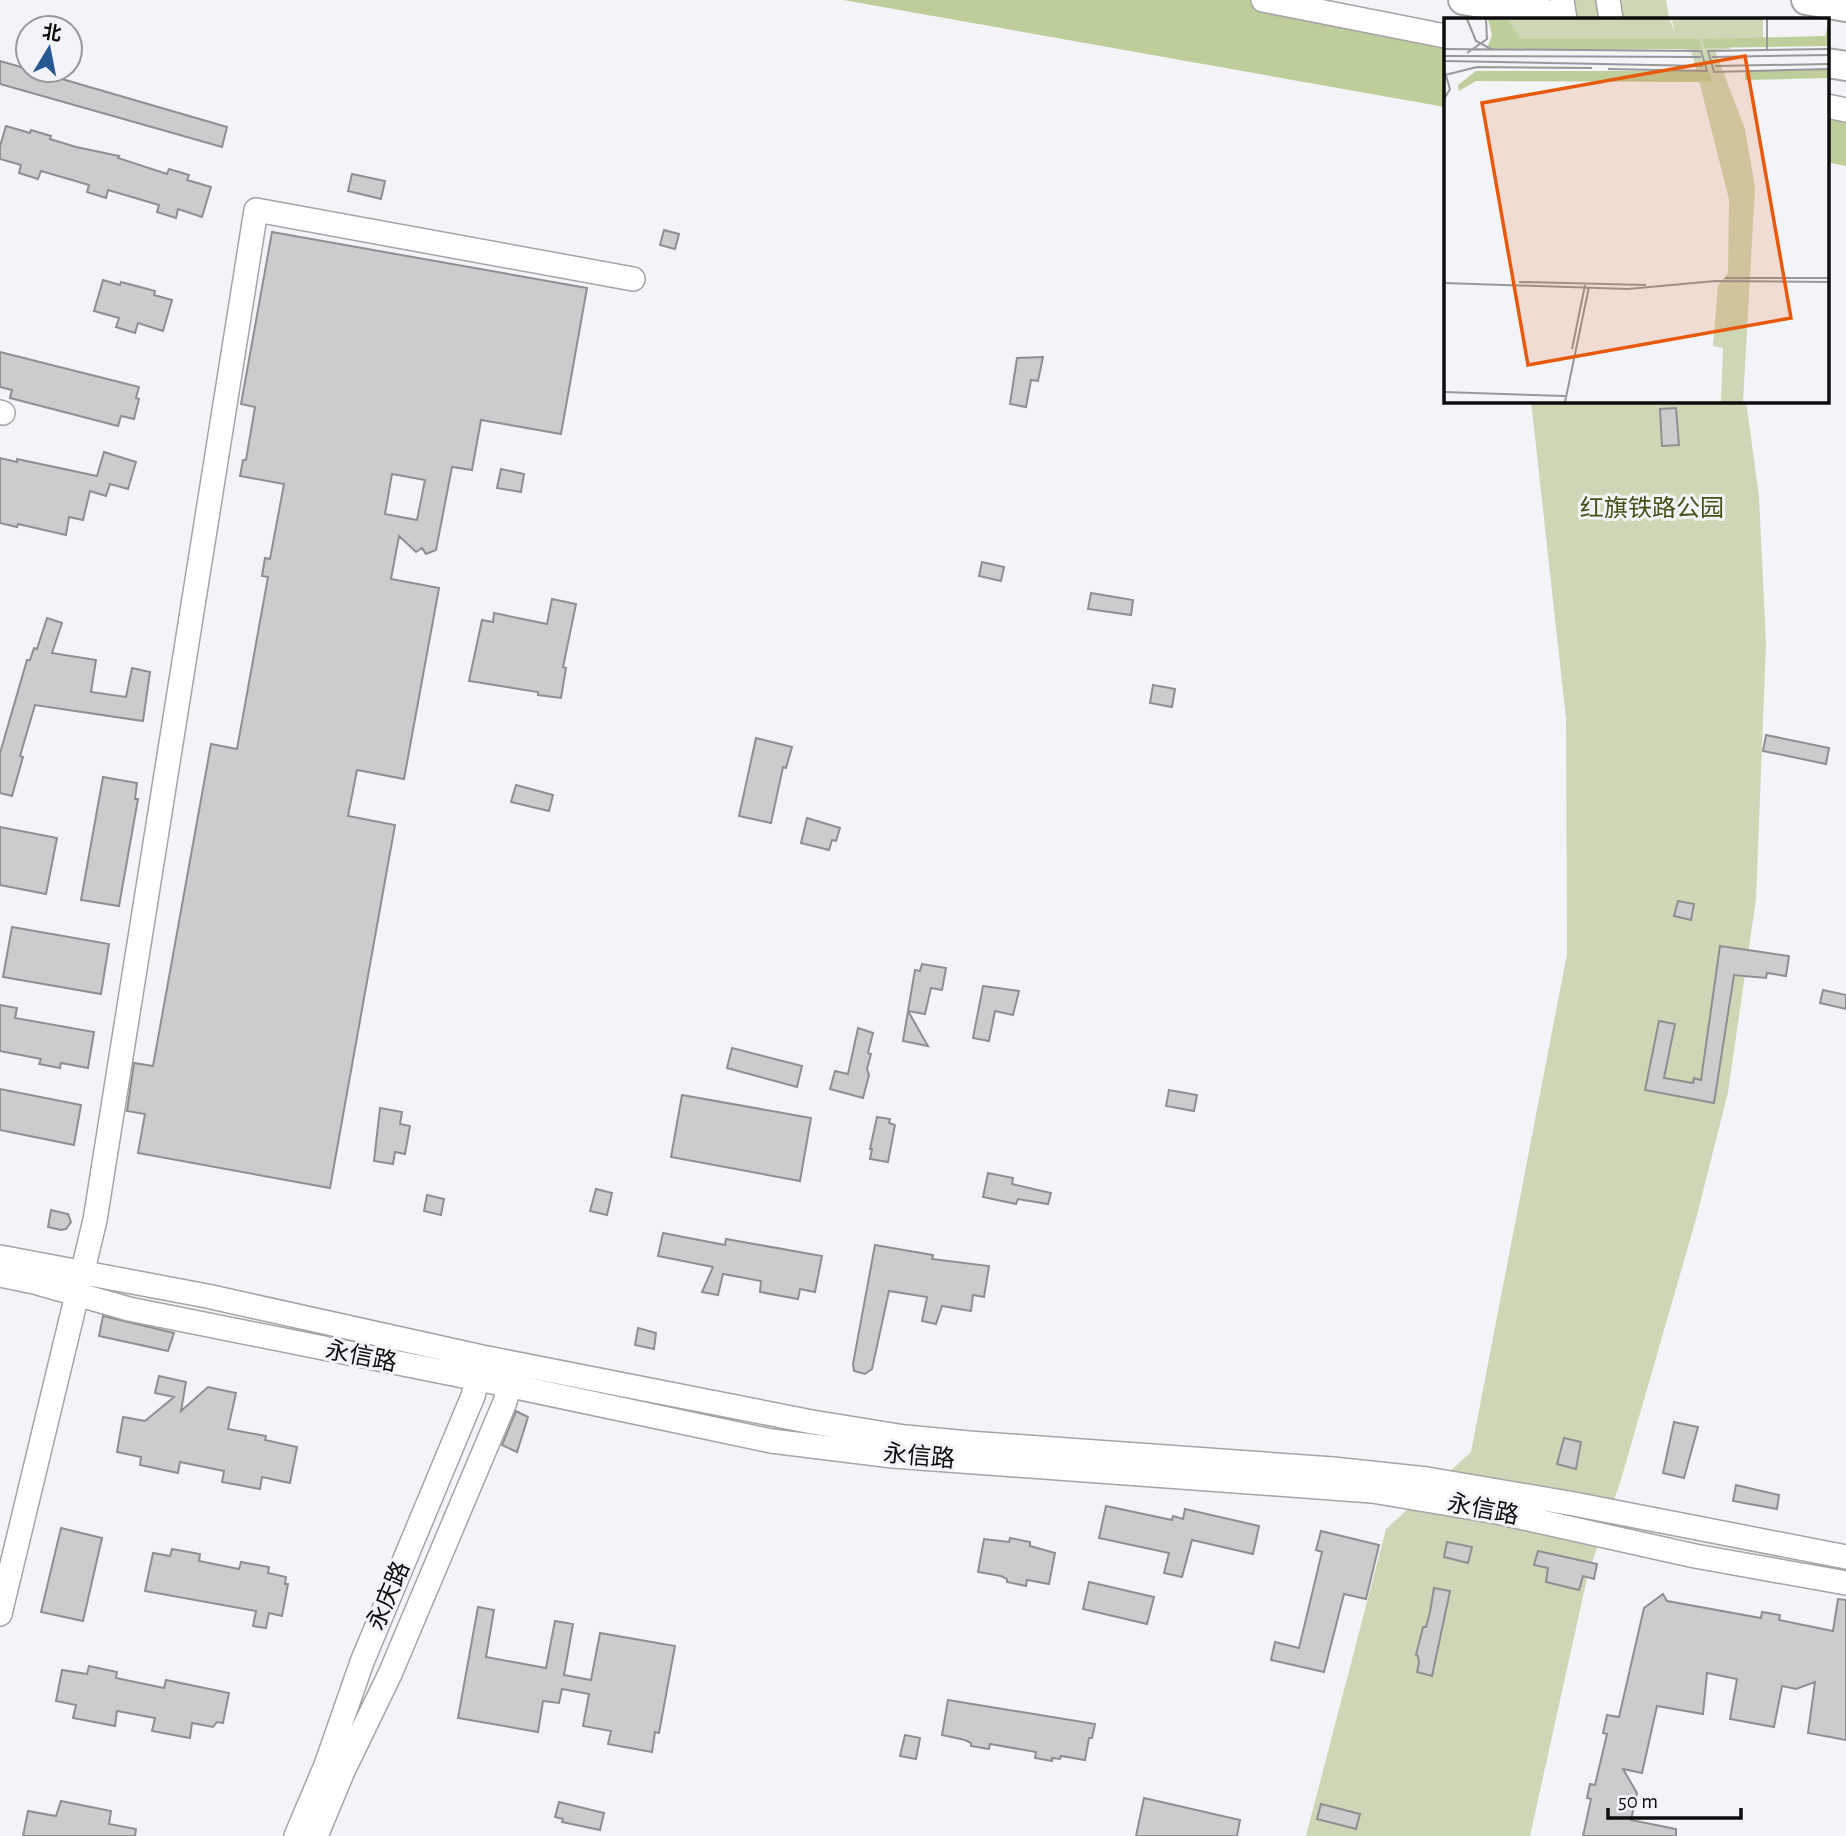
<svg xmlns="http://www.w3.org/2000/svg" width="1846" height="1836" viewBox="0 0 1846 1836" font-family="'Alegreya Sans','Noto Sans SC',sans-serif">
<rect width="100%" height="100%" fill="#f3f4f7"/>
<path fill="#cdd7b6" d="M1501 0H1666L1669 19H1503Z
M1531 401H1746L1759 496 1766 644 1756 899 1728 1092 1696 1219 1620 1483 1588 1574 1530 1836H1306L1386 1529 1471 1452 1567 954 1566 718Z"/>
<path fill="#bece9a" d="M843 0H1253L1445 34V107Z
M1846 105V166L1827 162V106Z"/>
<path fill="#cccccf" stroke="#8f8f92" stroke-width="2" fill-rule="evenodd" d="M0 61 227 127 222 147 0 84Z
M6 126 30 133 31 130 51 136 50 139 76 147 119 156 118 158 167 174 169 169 189 175 187 180 211 187 202 217 178 209 176 218 157 212 159 205 108 190 106 198 87 192 89 185 41 171 38 179 19 173 21 165 0 159V146Z
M352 174 385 181 381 199 348 191Z
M664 230 679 234 675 249 660 245Z
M272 232 587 288 561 434 481 420 472 470 452 467 436 550 426 554 422 548 416 552 399 536 391 579 439 588 404 779 357 770 348 816 395 825 330 1188 138 1153 145 1114 127 1111 134 1063 153 1066 211 744 237 749 268 577 262 576 265 558 270 559 284 484 240 476 243 460H246L255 407 241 404ZM392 474 425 480 417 520 385 514Z
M103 280 120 285 121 282 155 291 154 295 172 300 163 331 138 323 135 333 116 327 119 318 94 311Z
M0 352 139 387 136 398 139 399 134 419 121 416 118 426 10 398 12 390 0 387Z
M1043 357 1038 381 1031 380 1026 407 1010 404 1017 358Z
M1676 408 1679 445 1662 446 1660 409Z
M104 452 136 462 128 489 110 484 106 496 90 491 83 520 69 517 66 535 18 524 17 527 0 523V458L17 462V459L97 476Z
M501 469 524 474 521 492 497 488Z
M982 562 1004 567 1001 581 979 576Z
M1091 593 1133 600 1131 615 1088 609Z
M552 599 576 604 563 667 566 668 561 698 538 695V692L469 681 482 620 493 622 494 613 547 624Z
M47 618 62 623 52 653 96 660 91 692 126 697 132 668 150 672 143 721 35 705 20 756 23 757 12 796 0 793V753L27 660H30L34 648 37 649Z
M1153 685 1175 689 1172 707 1150 703Z
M1766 735 1829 748 1826 764 1763 751Z
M756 738 792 747 786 768 783 767 771 823 739 816Z
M103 777 137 783 135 799H138L119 906 81 900Z
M516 785 553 795 549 811 511 802Z
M807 818 840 828 836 841 832 840 829 850 801 843Z
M0 827 57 838 46 894 0 885Z
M1678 901 1694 904 1691 920 1674 916Z
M12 927 109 944 101 994 3 977Z
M1720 946 1789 956 1786 976 1767 973 1766 978 1734 975 1714 1103 1645 1090 1659 1021 1675 1024 1664 1078 1693 1083 1694 1078 1701 1080Z
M922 964 946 968 942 990 931 988 925 1014 908 1011 915 970 920 971Z
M983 986 1019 991 1013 1015 995 1011 989 1041 973 1038Z
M1823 990 1846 995V1009L1820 1003Z
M0 1005 17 1008 15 1018 94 1032 88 1068 61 1063 60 1068 39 1064 41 1059 0 1051Z
M908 1011 928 1046 903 1041Z
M858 1028 873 1033 868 1053 871 1054 867 1069 869 1075 863 1098 830 1089 835 1071 848 1074Z
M732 1048 802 1066 797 1087 727 1068Z
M0 1089 81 1105 74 1145 0 1130Z
M1169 1090 1197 1095 1194 1111 1166 1106Z
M682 1095 811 1118 800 1181 671 1157Z
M380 1108 402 1112 400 1124 410 1126 405 1154 395 1152 393 1164 374 1161Z
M877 1117 890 1119 889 1123 895 1125 888 1162 870 1159 872 1149H870Z
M988 1173 1013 1178 1012 1184 1051 1193 1048 1204 1018 1199 1016 1204 983 1197Z
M596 1189 612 1193 607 1215 590 1211Z
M427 1195 444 1199 441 1215 424 1211Z
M51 1210 68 1214 71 1222 66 1229 61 1230 48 1227Z
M663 1233 725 1245 726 1239 822 1256 815 1292 800 1289 798 1299 760 1292 761 1281 723 1274 718 1295 702 1292 713 1267 658 1256Z
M875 1245 933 1255 932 1259 989 1266 984 1297 973 1295 971 1311 942 1306 936 1324 922 1321 927 1297 889 1291 872 1369 865 1374 854 1371 853 1364Z
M103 1316 174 1333 168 1351 99 1336Z
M638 1328 656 1333 654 1349 635 1345Z
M159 1376 186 1382 181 1411 208 1387 236 1393 228 1429 266 1436 265 1440 297 1447 290 1483 262 1477 260 1489 222 1482 224 1471 180 1462 178 1473 140 1465 141 1457 117 1452 123 1417 145 1421 174 1397 155 1393Z
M516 1411 528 1417 517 1452 502 1445Z
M1674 1422 1698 1427 1684 1478 1663 1473Z
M1564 1438 1581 1442 1576 1469 1557 1464Z
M1736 1485 1779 1495 1777 1509 1733 1501Z
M1106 1506 1172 1520 1173 1516 1183 1519 1185 1509 1259 1526 1253 1554 1192 1540 1182 1577 1164 1573 1169 1553 1099 1538Z
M61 1528 102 1538 83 1621 41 1612Z
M1321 1531 1379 1545 1366 1599 1344 1594 1324 1672 1271 1660 1275 1642 1299 1648 1322 1552 1316 1550Z
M1010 1538 1030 1542V1546L1055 1553 1049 1584 1027 1580 1026 1586 1007 1582V1579L1001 1576 978 1572 984 1539 1009 1542Z
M1447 1542 1472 1547 1468 1563 1444 1557Z
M172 1549 200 1554 199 1561 239 1569 241 1562 269 1567 268 1573 286 1577 285 1584H288L282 1616 269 1613 266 1628 253 1626 256 1611 145 1591 153 1553 170 1556Z
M1538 1551 1597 1564 1594 1579 1583 1576 1579 1590 1546 1582 1548 1568 1534 1565Z
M1089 1582 1154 1597 1147 1624 1083 1609Z
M1434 1588 1450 1591 1432 1676 1417 1672 1419 1663 1418 1656 1416 1655 1423 1627H1426L1430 1612Z
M1663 1594 1667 1601 1761 1618 1762 1612 1780 1615 1779 1620 1833 1631 1838 1599 1846 1600V1740L1808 1733 1815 1682 1796 1689 1782 1686 1774 1727 1730 1719 1737 1679 1707 1673 1703 1714 1657 1706 1642 1773 1623 1769 1637 1793 1631 1820 1676 1829V1836H1583L1591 1799 1587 1798 1590 1784 1595 1785 1607 1734 1603 1733 1607 1715 1619 1717 1644 1608Z
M478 1607 494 1610 486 1657 546 1668 555 1621 573 1624 564 1675 591 1680 600 1633 675 1646 659 1733 655 1732 652 1752 608 1744 611 1731 583 1726 589 1694 562 1689 559 1703 543 1701 538 1732 458 1718Z
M89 1666 117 1672 116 1678 164 1688 166 1680 229 1693 223 1723 217 1722 213 1727 192 1723 190 1738 152 1731 155 1718 117 1711 115 1726 73 1718 76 1705 56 1701 62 1670 87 1674Z
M948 1700 1095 1724 1092 1738H1089L1085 1760 1061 1756 1060 1759 1052 1758V1761L1035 1758 1036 1752 990 1744 989 1749 971 1746V1743L965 1740 942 1735Z
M905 1735 920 1738 916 1759 900 1756Z
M1144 1798 1240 1820 1237 1836H1136Z
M61 1801 111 1811 109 1824 136 1829 135 1836H23L28 1811 56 1816Z
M559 1802 604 1813 600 1830 562 1822 563 1819 555 1817Z
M1321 1804 1360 1814 1356 1829 1317 1819Z"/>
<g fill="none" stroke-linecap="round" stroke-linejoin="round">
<g stroke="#a5a5a8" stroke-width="26">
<path id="minor" d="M1263 0 1445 36
M1562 0 1565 19
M1608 0 1611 19
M1827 106 1846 110
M0 412 3 413
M0 1257 207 1296 482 1357 812 1422 905 1437 969 1443 1333 1469 1427 1479 1574 1504 1846 1557
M0 1275 34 1282 129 1309 478 1379 771 1441 893 1456 1372 1491 1497 1512 1695 1556 1846 1583
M0 1614 95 1220 256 210 633 279
M296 1836 326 1765 362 1662 473 1396 480 1367
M316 1836 343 1771 390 1674 505 1402 512 1372"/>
</g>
<g stroke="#a5a5a8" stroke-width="32">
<path id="major" d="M1463 0 1552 15
M1806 0 1846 7
M1827 63 1846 66"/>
</g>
<use href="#minor" stroke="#fff" stroke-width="23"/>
<use href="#major" stroke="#fff" stroke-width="28"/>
</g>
<g text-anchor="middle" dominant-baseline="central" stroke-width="6" stroke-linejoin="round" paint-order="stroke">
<g font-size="24" fill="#435118" stroke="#f3f4f7">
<text x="1652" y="509">红旗铁路公园</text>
</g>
<g font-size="24" fill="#0d0d0e" stroke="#f3f4f7">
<text transform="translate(361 1357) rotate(11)">永信路</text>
<text transform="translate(919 1457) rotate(5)">永信路</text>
<text transform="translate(1483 1510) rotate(11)">永信路</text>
<text transform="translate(389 1596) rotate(-67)">永庆路</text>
</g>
</g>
<g transform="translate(1444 18)">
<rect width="385" height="385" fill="#f3f4f7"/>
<path d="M63 1H226L231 16 228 1H319V24H284L286 31 271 32 301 111 311 169 299 384H277L279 330 269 328 274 268 284 255 285 181 247 32 237 31 234 22 75 21Z" fill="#cdd7b6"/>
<path d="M44 1H63L77 21H255L258 31H43L48 17ZM385 1V28L261 30 258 21 381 18ZM385 52V60L301 62V53ZM32 53H265L268 64 32 63 15 73 14 67Z" fill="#bece9a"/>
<path fill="none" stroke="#97989a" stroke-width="2" d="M23 1 32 23 49 32M0 31 257 33 263 53 164 51M385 31 264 33 270 54 385 51M323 33V1M23 35 43 21 42 1M0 38 257 39M268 39 385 37M0 43 259 48M271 48 385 46M0 51 6 71 0 81M1 57 33 49 148 50M281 260H385M75 264 202 267M0 265 184 271 271 263 385 264M128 331 141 267M0 374 121 378M121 384 145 269"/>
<path fill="#e8590c" fill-opacity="0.15" stroke="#e8590c" stroke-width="3.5" d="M301 38 347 300 84 347 38 85Z"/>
<rect width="385" height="385" fill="none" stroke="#0d0d0e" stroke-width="3.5"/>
</g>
<g transform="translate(49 49) rotate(10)"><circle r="33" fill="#f3f4f7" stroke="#97989a" stroke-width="2"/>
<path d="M0-5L12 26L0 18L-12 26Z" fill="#245992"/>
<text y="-10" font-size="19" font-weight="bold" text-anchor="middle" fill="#0d0d0e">北</text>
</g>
<path d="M1608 1808v10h133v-10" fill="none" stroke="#0d0d0e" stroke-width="3.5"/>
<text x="1618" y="1808" font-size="21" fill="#0d0d0e" stroke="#f3f4f7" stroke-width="5" paint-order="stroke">50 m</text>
</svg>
